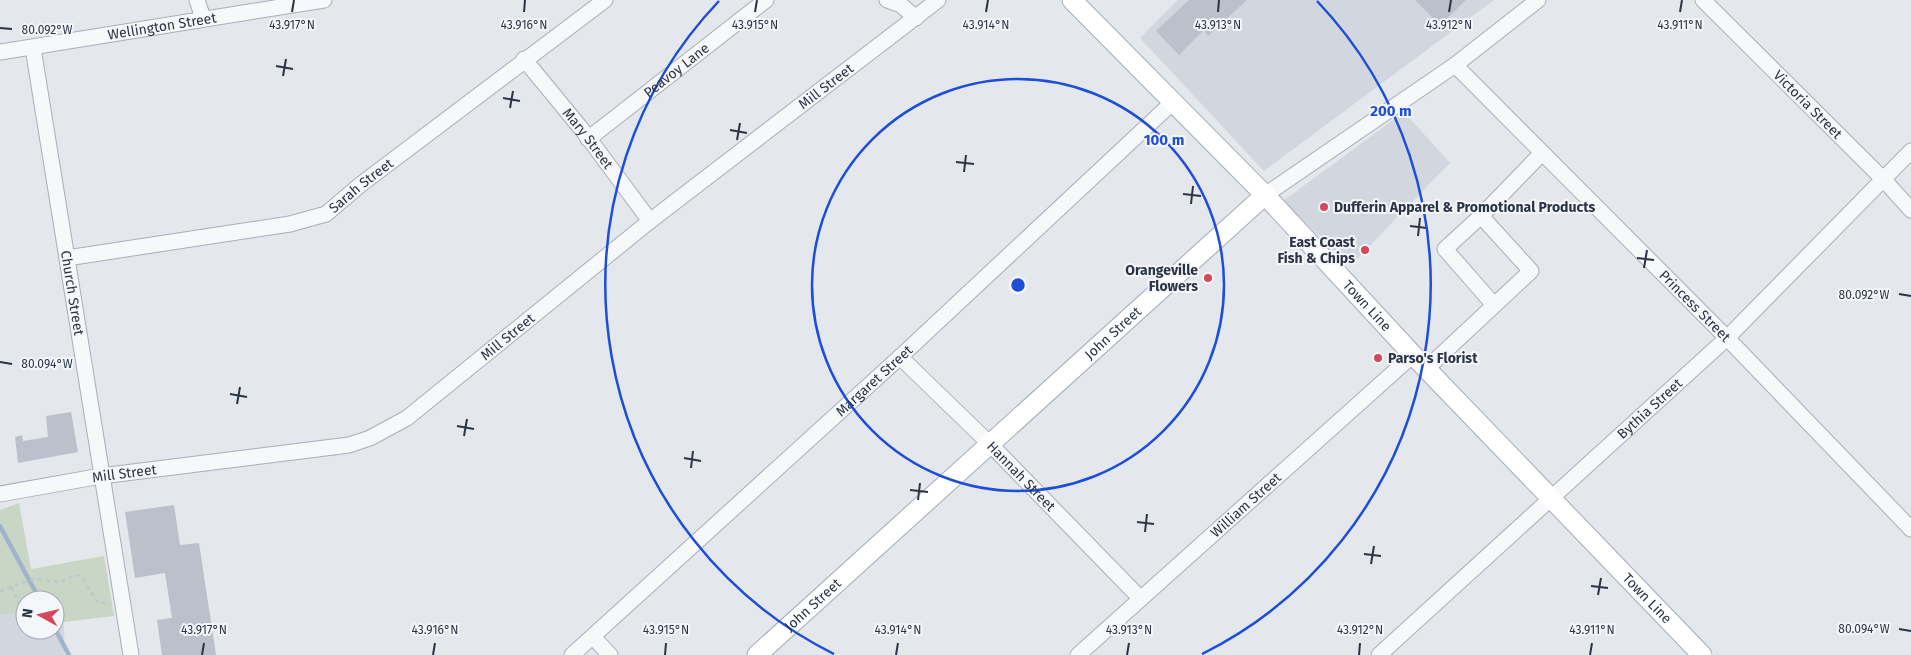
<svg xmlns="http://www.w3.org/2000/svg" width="1911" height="655" viewBox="0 0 1911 655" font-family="'Fira Sans',sans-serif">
<rect width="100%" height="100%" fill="#e4e7ec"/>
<path fill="#d2d6de" d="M1178 0H1494L1264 171 1140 38Z
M1404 112 1450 163 1350 266 1283 201Z
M63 610 65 655H0V615L25 613V630H55V611Z"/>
<path fill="#c9d6c5" d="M19 503 31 569 104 556 114 616 64 622 63 610 55 611V600H25V613L0 615V510Z"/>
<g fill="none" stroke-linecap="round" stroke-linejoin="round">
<path stroke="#9fb4cc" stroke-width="4.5" d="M0 526 40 600
M55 629 69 655"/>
</g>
<path fill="#bbc0ca" d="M1189 0H1247L1208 36 1204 30 1179 55 1156 31Z
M1415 0H1466L1440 25Z
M71 412 78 452 18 463 15 437 22 435 23 441 48 437 46 416Z
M174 505 180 545 199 543 216 655H162L157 620 172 618 165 573 135 578 125 512Z"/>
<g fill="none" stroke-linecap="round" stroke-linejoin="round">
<g stroke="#a9aeb7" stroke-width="17">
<g id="minor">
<path d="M197 0 203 18"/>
<path d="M887 0 901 5 916 18"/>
<path id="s1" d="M1703 0 1884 180 1911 210"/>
<path id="s2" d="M33 48 131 655"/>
<path id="s3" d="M0 52 324 0"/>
<path id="s4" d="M524 59 584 132 650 221"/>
<path id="s5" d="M1455 65 1727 338 1911 529"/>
<path id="s6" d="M588 139 766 0"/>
<path d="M1265 195 1455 65 1538 0"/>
<path d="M1481 216 1542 153"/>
<path id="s7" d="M67 258 290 224 326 214 360 185 605 0"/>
<path id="s8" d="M900 357 991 445 1140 598"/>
<path d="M1426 369 1531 271 1481 216 1445 249 1494 305"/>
<path id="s9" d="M0 494 101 476 349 445 370 438 407 418 650 221 938 0"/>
<path d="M593 637 610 655"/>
<path id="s10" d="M572 655 900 357 1172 103"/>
<path id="s11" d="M1078 655 1413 355"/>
<path id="s12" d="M1379 655 1727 338 1911 151"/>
</g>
</g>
<g stroke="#a3abb8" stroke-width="21">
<g id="major">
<path id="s13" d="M1072 0 1265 195 1413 355 1702 655"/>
<path id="s14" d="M757 655 1265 195"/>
</g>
</g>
<path stroke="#c2c5cb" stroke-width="2.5" stroke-dasharray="4 4" stroke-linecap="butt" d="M11 587 20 604
M0 591 34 579 60 582 75 575 81 576 98 603H109"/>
<use href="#minor" stroke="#f7f8fa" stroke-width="15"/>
<use href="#major" stroke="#fff" stroke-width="19"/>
</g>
<path fill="none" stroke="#2b3445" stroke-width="2" d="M292 12 294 0M524 12 525 0M755 12 757 0M986 12 988 0M1218 12 1219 0M1449 12 1451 0M1680 12 1682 0M0 28 12 29M276 66 293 69M283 76 286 59M503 98 520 101M510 108 513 91M730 130 747 133M737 140 740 123M956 162 974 164M964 172 966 155M1183 194 1201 196M1191 204 1193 186M1410 226 1427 228M1418 236 1420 218M1637 258 1654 260M1644 268 1647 250M1899 294 1911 296M0 362 12 364M230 394 247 397M237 404 240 387M457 426 474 429M464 436 467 419M684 458 701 461M691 468 693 451M910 490 928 492M918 500 920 483M1137 522 1154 524M1145 532 1147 514M1364 554 1381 556M1371 564 1374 546M1591 586 1608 588M1598 595 1601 578M1899 629 1911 631M202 655 204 643M433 655 435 643M665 655 666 643M896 655 898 643M1127 655 1129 643M1359 655 1360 643M1590 655 1592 643"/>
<g fill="none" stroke="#1d4ed8" stroke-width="2.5">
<circle cx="1018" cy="285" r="206"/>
<path d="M834 654A412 412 0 0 1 719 1M1317 1A412 412 0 0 1 1202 654"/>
</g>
<g fill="#d1495b" stroke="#f4f6f9" stroke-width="2">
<circle cx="1324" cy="207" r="5"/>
<circle cx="1365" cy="250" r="5"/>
<circle cx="1208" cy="278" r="5"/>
<circle cx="1378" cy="358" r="5"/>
</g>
<g text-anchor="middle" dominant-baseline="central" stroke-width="4" stroke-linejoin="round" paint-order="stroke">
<g font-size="14" fill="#2b3445" stroke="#f4f6f9">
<text stroke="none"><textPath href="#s3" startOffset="164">Wellington Street</textPath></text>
<text stroke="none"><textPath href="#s6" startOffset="112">Peavoy Lane</textPath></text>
<text stroke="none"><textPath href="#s9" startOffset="951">Mill Street</textPath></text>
<text stroke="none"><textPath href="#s1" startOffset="148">Victoria Street</textPath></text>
<text stroke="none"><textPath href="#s4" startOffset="102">Mary Street</textPath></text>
<text stroke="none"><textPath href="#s7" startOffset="308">Sarah Street</textPath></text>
<text stroke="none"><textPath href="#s2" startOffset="248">Church Street</textPath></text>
<text stroke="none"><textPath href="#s13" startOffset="425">Town Line</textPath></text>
<text stroke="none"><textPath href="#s5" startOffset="340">Princess Street</textPath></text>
<text stroke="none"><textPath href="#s14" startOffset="480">John Street</textPath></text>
<text stroke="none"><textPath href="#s9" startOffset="546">Mill Street</textPath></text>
<text stroke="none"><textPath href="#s10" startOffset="408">Margaret Street</textPath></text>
<text stroke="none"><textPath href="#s12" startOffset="366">Bythia Street</textPath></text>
<text stroke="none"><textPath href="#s9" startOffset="126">Mill Street</textPath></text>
<text stroke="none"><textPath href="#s8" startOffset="170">Hannah Street</textPath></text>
<text stroke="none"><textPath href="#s11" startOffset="225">William Street</textPath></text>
<text stroke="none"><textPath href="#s13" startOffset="830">Town Line</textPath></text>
<text stroke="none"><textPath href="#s14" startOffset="75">John Street</textPath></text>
</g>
<g font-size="14" font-weight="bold" fill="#2b3445" stroke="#f4f6f9" text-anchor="start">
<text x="1334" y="207">Dufferin Apparel &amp; Promotional Products</text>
<text x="1355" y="242" text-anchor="end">East Coast<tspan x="1355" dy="16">Fish &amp; Chips</tspan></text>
<text x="1198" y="270" text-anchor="end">Orangeville<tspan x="1198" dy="16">Flowers</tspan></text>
<text x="1388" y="358">Parso's Florist</text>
</g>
</g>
<g font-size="12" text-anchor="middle" fill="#2b3445" stroke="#f4f6f9" stroke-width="4" stroke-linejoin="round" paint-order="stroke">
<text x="292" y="29">43.917°N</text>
<text x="524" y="29">43.916°N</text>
<text x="755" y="29">43.915°N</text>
<text x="986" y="29">43.914°N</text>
<text x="1218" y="29">43.913°N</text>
<text x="1449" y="29">43.912°N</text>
<text x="1680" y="29">43.911°N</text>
<text x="47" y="34">80.092°W</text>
<text x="1864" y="299">80.092°W</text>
<text x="47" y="368">80.094°W</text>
<text x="1864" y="633">80.094°W</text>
<text x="204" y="634">43.917°N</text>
<text x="435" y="634">43.916°N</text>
<text x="666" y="634">43.915°N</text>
<text x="898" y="634">43.914°N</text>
<text x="1129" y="634">43.913°N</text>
<text x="1360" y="634">43.912°N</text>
<text x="1592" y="634">43.911°N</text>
</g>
<circle cx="1018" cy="285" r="8" fill="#1d4ed8" stroke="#f4f6f9" stroke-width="2.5"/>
<g font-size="15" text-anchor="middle" font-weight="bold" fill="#1d4ed8" stroke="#f4f6f9" stroke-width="4" stroke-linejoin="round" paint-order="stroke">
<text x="1391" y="116">200 m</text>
<text x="1164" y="145">100 m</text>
</g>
<g transform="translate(40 615) rotate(278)"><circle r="24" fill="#f4f6f9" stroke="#a4a8b1"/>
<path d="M0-4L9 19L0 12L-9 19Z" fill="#d1495b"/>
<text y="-8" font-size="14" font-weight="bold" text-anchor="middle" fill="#2b3445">N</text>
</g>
</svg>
